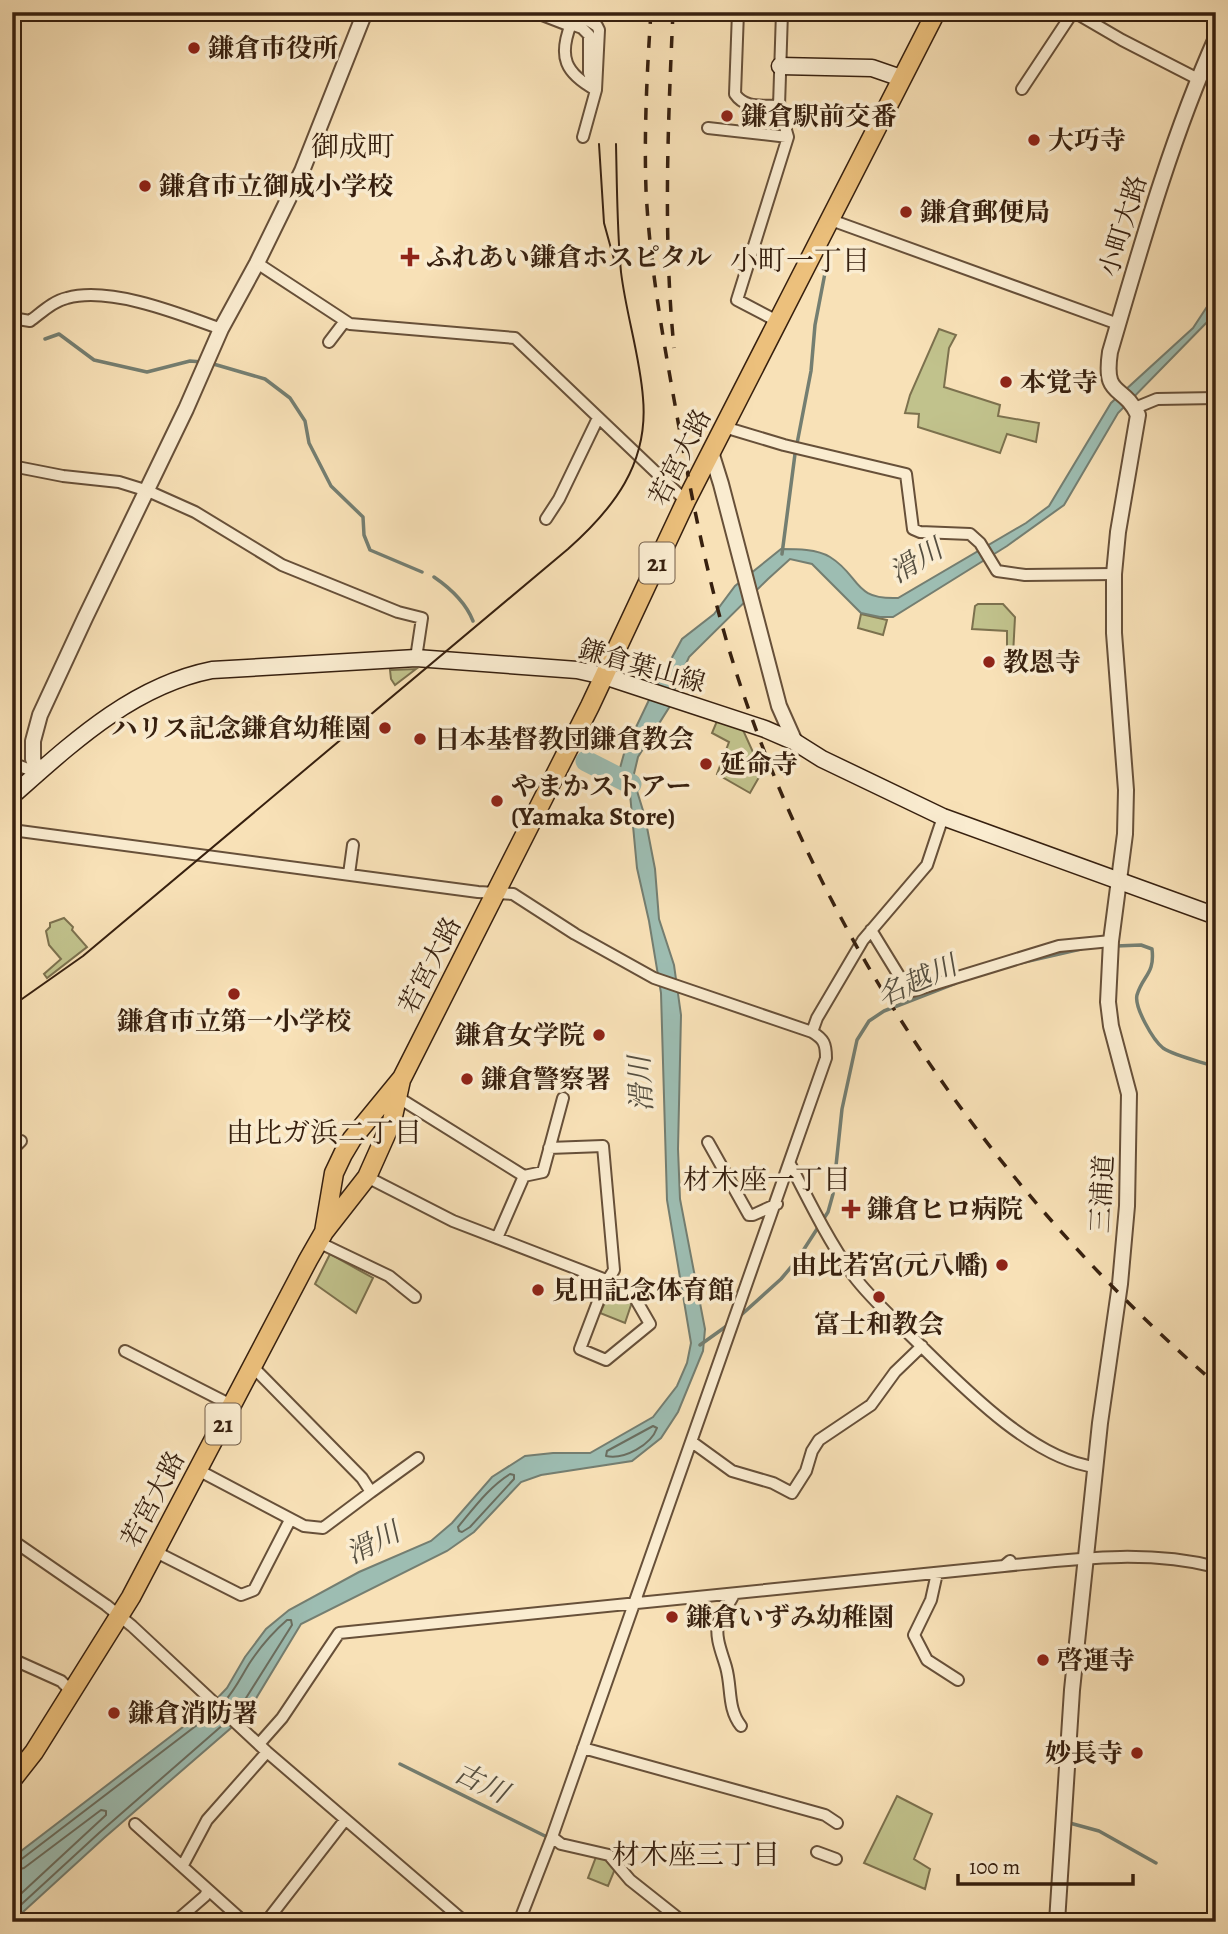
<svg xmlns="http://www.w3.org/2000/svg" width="1228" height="1934" viewBox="0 0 1228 1934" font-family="Alegreya,'Noto Serif JP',serif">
<rect width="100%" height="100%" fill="#f8e1b7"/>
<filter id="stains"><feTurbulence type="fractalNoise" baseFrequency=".00286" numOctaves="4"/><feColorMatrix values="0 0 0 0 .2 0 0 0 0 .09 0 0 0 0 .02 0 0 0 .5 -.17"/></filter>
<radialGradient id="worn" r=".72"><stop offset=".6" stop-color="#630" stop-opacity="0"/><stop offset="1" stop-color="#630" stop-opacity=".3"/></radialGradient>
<path fill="#c1c28c" stroke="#7c714e" stroke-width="2" d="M939 329 956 335 949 348 944 387 1000 405 998 416 1039 423 1036 442 1007 434 1000 453 918 427 919 414 905 413 910 395Z
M978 604H1003L1015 617 1012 674H1007V631L972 629 975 606Z
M861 614 887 620 883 635 858 628Z
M416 669 395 685 391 679 390 670Z
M717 721 743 730 762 772 750 793 717 774 729 742 712 733Z
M64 918 73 927 72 930 87 947 47 978 44 974 61 959 49 945 46 931 50 927V923Z
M330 1254 373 1278 356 1313 315 1284Z
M610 1292 632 1302 625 1323 600 1313Z
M897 1796 932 1814 914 1859 930 1869 925 1889 864 1863Z
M596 1857 607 1859 615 1869 608 1886 588 1878Z"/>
<path fill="#9dbdb2" stroke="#747e71" stroke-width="2" d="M1216 293V311L1212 317 1118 413 1064 505 1007 546 893 617H880L861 613 812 564 790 559 768 579 689 657 673 693 670 706 638 757 633 778 645 817 655 869 659 919 674 965 681 1015 678 1149 680 1199 705 1329 703 1351 678 1412 661 1438 632 1461 541 1475 521 1482 474 1532 447 1551 301 1624 246 1715 104 1838 12 1922V1858L209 1707 227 1688 245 1657 266 1629 289 1610 359 1572 431 1541 452 1523 492 1477 525 1456 553 1453H590L653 1417 677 1386 687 1363 691 1343 667 1200 661 993 649 921 637 868 630 794 620 768 625 750 649 700 682 639 714 614 735 586 781 549C797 549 817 549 830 557 861 576 852 600 898 598L1026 523 1049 506 1111 403 1193 328Z"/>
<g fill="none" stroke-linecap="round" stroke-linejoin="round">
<path stroke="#6a6e60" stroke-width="2" d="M653 1426 657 1428C651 1445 624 1460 606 1456L607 1451Z
M510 1474 514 1475V1479L470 1527 462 1532 459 1531 458 1527C474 1508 489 1487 510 1474Z
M224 1702C235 1690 241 1677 249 1664 260 1647 272 1633 287 1620H291L292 1625 236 1714
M12 1863 19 1861 214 1712
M12 1871 24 1868 101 1810 106 1811V1815L12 1902
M12 1913 99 1833 225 1723"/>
<path stroke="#747e71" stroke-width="3.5" d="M45 339 59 334 94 360 147 372 190 361 202 362
M210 363 265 379 290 398 305 421 309 443 331 486 363 517 364 535 370 550 422 572
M782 554 795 454 811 371 815 325 825 273
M434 577C450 588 466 603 473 621
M1116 946 1141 945 1152 949C1155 974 1143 975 1137 995 1134 1007 1153 1040 1163 1048 1175 1056 1202 1062 1216 1067
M1020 963 1081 949
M740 1316 781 1279 797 1260 828 1212 833 1194 842 1109 857 1040 869 1021 884 1011 956 983
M700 1345 728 1325
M400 1764 545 1836
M1066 1822 1099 1831 1156 1863"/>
<path stroke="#9dbdb2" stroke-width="21" d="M586 761 631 784"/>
<g stroke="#675039" stroke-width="14">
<path id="minor" d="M738 12 735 94C745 109 762 105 779 106L782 12
M1074 12 1122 40 1198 79
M571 24 586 19 597 26 599 30 596 90 583 137
M571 24C558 57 565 73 596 90
M571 24 582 28 589 35V73L594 86
M1022 89 1073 12
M779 106 788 137 737 300 779 322
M708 128 788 137
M831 220 1118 324
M257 263 350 324 515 338 686 501
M12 318 30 321C41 313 53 301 67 298 110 286 180 314 221 329
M329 342 345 321
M1135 408 1157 399 1216 398
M724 427 784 445 906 474 913 529 920 532 970 534 980 543 997 571 1025 575 1114 574
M12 466 63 476 119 482 148 491 195 512 282 565 398 612 422 618 416 658
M546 519 559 499 598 418
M12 763 38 773
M12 830 478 892 513 894 575 934 654 978 812 1032C824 1039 826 1044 826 1058L552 1837 519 1922
M349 874 353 845
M871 930 909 992 1059 946 1111 941
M812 1032 817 1018 863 940 927 865 943 817
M399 1098 524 1176 543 1172 563 1098
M708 1142 749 1215H753L777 1204
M549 1148 603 1146 614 1270 604 1286 580 1349 606 1360 650 1324 635 1298 604 1286
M12 1150 21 1141
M790 1164C809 1201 829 1242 853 1275 870 1298 892 1317 912 1337 957 1381 1031 1460 1096 1467
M367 1177 453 1221 606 1280
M497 1238 524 1176
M318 1242 389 1276 415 1297
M125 1351 233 1406
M692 1442 732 1471 773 1483 792 1493 806 1471 812 1451 819 1440 871 1405 895 1372 922 1346
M198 1470 304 1526 323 1528 371 1492 362 1478 253 1367
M371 1492 418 1458
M12 1540 106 1605 132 1626 267 1752 465 1922
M156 1552 241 1595 254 1590 290 1520
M1010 1561 1004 1566C1075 1559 1146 1549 1216 1567
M937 1573 931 1600 914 1635 927 1660 958 1680
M734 1594C730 1604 721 1613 718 1623 715 1638 722 1653 726 1667 732 1688 727 1708 741 1726
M12 1659 61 1681 71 1691
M259 1744 282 1718 339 1633 1004 1566
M583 1748 825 1815 837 1823
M135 1824 244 1922
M552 1837 561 1844 609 1855 630 1880 683 1922
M817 1852 836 1859
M183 1865 207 1820 267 1752
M175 1922 205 1896 208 1890
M266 1922 345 1820
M837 1922 848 1920 867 1922"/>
</g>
<g stroke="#675039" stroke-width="18">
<path id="tertiary" d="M540 12 571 24
M711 452 721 484 779 706 795 742
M38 773 33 759V741L40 715 85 618 186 409 221 329 257 263 302 171 365 12
M1057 1922 1072 1690 1100 1423 1120 1284 1127 1206 1129 1094 1111 1026 1108 1002 1111 941 1125 834 1126 790 1114 633V574L1118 532 1138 415C1123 383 1103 399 1110 352 1141 246 1171 139 1216 38"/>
</g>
<g stroke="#37200f" stroke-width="19">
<path id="secondary" d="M780 66 872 68 901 78
M12 796C72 743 132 686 212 670L416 658 577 670 604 676 765 729 795 742 822 759 943 817 1216 916"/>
</g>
<g stroke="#37200f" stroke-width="21">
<path id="primary" d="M324 1232 334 1173 343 1154 352 1139 402 1078 590 706 686 501 936 12
M12 1780 34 1752 131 1597 308 1260 324 1232 367 1177 392 1121 401 1080"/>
</g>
<use href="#minor" stroke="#faecd0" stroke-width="10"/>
<use href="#tertiary" stroke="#faecd0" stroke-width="14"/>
<use href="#secondary" stroke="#faecd0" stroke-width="16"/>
<use href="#primary" stroke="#ecc07c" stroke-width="18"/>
<path stroke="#37200f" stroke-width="2" d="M599 144 604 223 615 263
M12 1006 83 956 568 549C613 509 649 464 643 398 640 356 626 314 621 272 617 230 617 186 616 144"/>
<path stroke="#37200f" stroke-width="3.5" stroke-dasharray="12 12" stroke-linecap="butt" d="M651 12C647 71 644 131 646 190 650 270 665 349 679 427 695 516 713 605 742 690 833 959 1002 1199 1216 1384
M673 12C668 124 663 236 674 348"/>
</g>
<g fill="#8f2418" stroke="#faecd0" stroke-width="2.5">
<circle cx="194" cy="48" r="7"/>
<circle cx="727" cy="116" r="7"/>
<circle cx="1034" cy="140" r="7"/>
<circle cx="145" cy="186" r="7"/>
<circle cx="906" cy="212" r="7"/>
<path d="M406.5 246.5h7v7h7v7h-7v7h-7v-7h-7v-7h7z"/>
<circle cx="1006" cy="382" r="7"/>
<circle cx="989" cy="662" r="7"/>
<circle cx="385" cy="728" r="7"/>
<circle cx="420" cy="739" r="7"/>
<circle cx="706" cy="764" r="7"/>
<circle cx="497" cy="801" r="7"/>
<circle cx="234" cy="994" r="7"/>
<circle cx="599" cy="1035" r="7"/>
<circle cx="467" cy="1079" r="7"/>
<path d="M847.5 1198.5h7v7h7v7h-7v7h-7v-7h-7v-7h7z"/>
<circle cx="1002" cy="1265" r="7"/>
<circle cx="538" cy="1290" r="7"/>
<circle cx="879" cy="1297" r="7"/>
<circle cx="672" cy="1617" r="7"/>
<circle cx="1043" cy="1660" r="7"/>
<circle cx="114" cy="1713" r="7"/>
<circle cx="1137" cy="1753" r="7"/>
</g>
<g text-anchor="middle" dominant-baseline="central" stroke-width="7" stroke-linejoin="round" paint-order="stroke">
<g fill="#faecd0" stroke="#725d49" stroke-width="2">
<rect x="639.5" y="542.5" width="35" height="41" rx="5"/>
<rect x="205.5" y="1403.5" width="35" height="41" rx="5"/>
</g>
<g font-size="24" font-weight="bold" fill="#37200f">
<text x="657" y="563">21</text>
<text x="223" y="1424">21</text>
</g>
<g font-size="26" font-weight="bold" fill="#37200f" stroke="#faecd0" text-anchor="start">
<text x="208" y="48">鎌倉市役所</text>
<text x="741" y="116">鎌倉駅前交番</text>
<text x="1048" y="140">大巧寺</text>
<text x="159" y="186">鎌倉市立御成小学校</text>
<text x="920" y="212">鎌倉郵便局</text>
<text x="426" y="257">ふれあい鎌倉ホスピタル</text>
<text x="1020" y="382">本覚寺</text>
<text x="1003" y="662">教恩寺</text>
<text x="371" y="728" text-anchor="end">ハリス記念鎌倉幼稚園</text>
<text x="434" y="739">日本基督教団鎌倉教会</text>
<text x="720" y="764">延命寺</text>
<text x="511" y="786">やまかストアー<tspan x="511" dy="30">(Yamaka Store)</tspan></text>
<text x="234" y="1021" text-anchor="middle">鎌倉市立第一小学校</text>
<text x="585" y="1035" text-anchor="end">鎌倉女学院</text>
<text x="481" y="1079">鎌倉警察署</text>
<text x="867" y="1209">鎌倉ヒロ病院</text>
<text x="988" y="1265" text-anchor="end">由比若宮(元八幡)</text>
<text x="552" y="1290">見田記念体育館</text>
<text x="879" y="1324" text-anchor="middle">富士和教会</text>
<text x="686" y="1617">鎌倉いずみ幼稚園</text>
<text x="1057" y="1660">啓運寺</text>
<text x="128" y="1713">鎌倉消防署</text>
<text x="1123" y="1753" text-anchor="end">妙長寺</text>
</g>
<g font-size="26" fill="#37200f" stroke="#faecd0">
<text transform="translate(1123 226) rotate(-73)">小町大路</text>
<text transform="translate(680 457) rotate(-63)">若宮大路</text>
<text transform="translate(642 666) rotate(16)">鎌倉葉山線</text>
<text transform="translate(430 965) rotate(-63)">若宮大路</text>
<text transform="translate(1102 1194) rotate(-87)">三浦道</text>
<text transform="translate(153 1499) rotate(-62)">若宮大路</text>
</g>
<g font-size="28" fill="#37200f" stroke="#faecd0">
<text x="353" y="147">御成町</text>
<text x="800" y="261">小町一丁目</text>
<text x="324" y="1133">由比ガ浜二丁目</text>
<text x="767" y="1180">材木座一丁目</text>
<text x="696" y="1855">材木座三丁目</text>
</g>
<g font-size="28" font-style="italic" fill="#564f40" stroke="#faecd0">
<text transform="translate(916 561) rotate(-31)">滑川</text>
<text transform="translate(917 981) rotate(-24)">名越川</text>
<text transform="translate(641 1084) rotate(-93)">滑川</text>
<text transform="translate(373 1543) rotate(-27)">滑川</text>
<text transform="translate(481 1783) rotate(26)">古川</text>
</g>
</g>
<rect width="1228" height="1934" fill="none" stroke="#f8e1b7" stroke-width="42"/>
<rect x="14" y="14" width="1200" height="1906" fill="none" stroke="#37200f" stroke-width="3.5"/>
<rect x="21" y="21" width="1186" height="1892" fill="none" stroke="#37200f" stroke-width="2"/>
<path d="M958 1874v10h175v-10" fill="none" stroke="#37200f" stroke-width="3.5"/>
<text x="969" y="1874" font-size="21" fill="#37200f" stroke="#faecd0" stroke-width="5" paint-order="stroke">100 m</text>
<rect width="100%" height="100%" filter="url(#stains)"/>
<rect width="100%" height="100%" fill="url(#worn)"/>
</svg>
